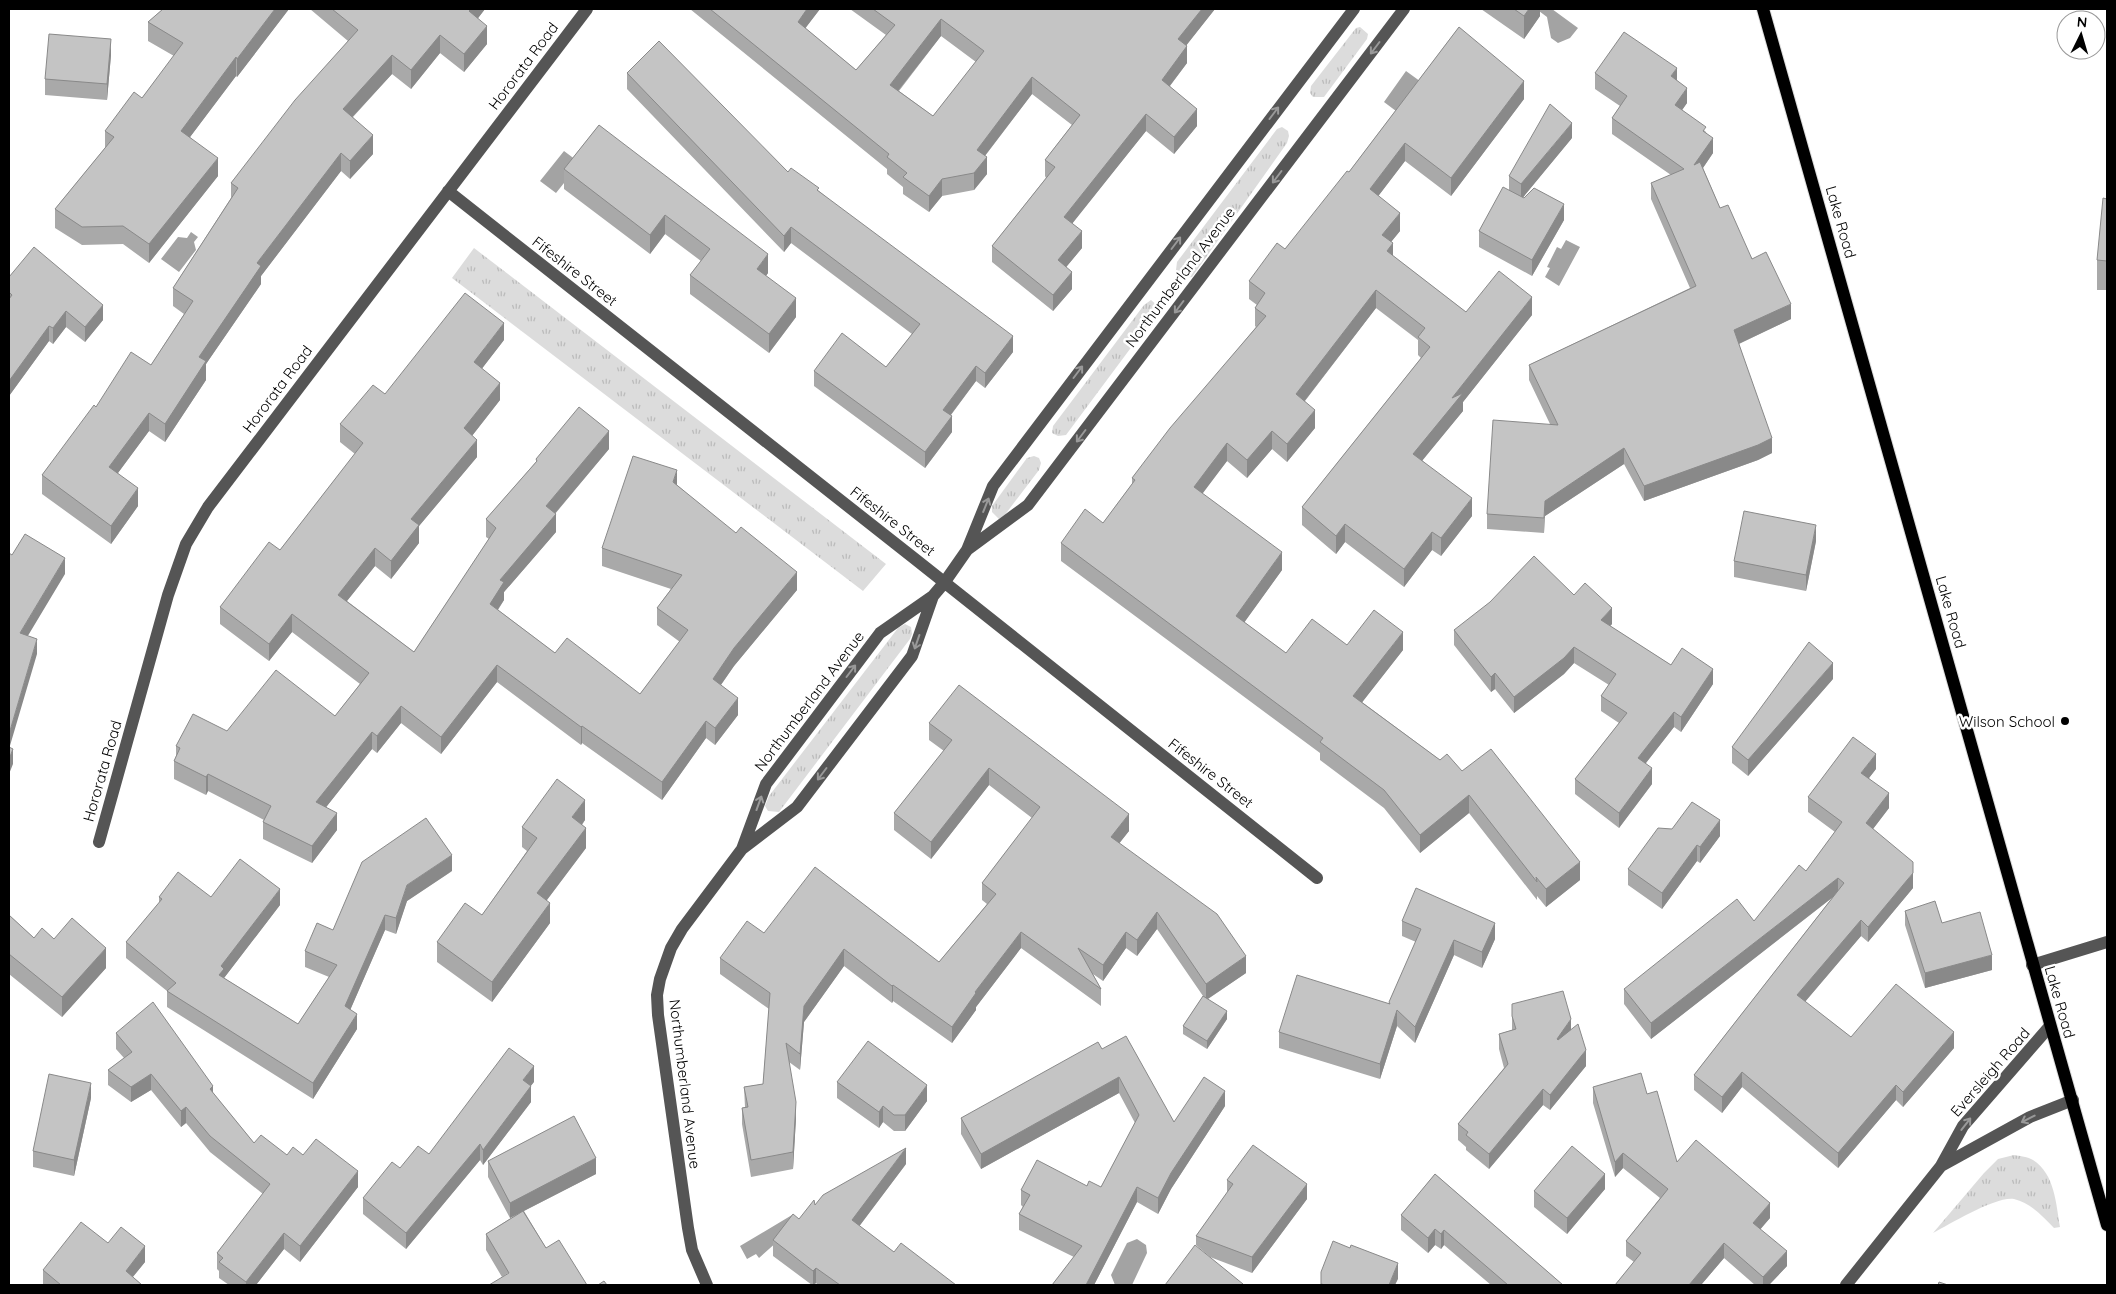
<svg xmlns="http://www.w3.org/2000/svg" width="2116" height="1294" viewBox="0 0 2116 1294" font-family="Quicksand,sans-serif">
<defs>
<pattern id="grass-tufts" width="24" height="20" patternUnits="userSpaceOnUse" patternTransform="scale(1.25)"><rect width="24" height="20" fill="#dcdcdc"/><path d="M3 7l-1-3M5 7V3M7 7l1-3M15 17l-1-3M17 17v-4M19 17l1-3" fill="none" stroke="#bbb"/></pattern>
</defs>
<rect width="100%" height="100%" fill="#fff"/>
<path fill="url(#grass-tufts)" d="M1360 27 1368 34 1367 39 1324 97H1313L1310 93 1311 86 1356 28Z
M1282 127 1288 131 1289 136 1287 143 1192 277C1184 278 1180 276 1176 270L1177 262 1277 129Z
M474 248 886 564 863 591 452 278Z
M1151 300 1159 307 1156 314 1066 435 1058 436 1052 433 1053 426 1144 305Z
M1034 456 1039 458 1041 463 1039 470 1004 516 999 519 992 512V506L1027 458Z
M905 624 911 627 912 634 910 639 779 812 768 811 765 806 769 796 898 628Z
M2014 1155C2020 1156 2028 1157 2033 1160 2055 1174 2056 1204 2060 1227L2054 1228C2043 1217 2031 1203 2014 1199 1996 1196 1950 1224 1933 1233L1984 1173 1998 1159Z"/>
<path fill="#a3a3a3" d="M1540 9H1552L1578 28 1570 38 1558 43 1551 38 1547 17 1539 11Z
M1406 71 1428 87 1400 114 1384 102Z
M564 151 580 163 556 193 540 181Z
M191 232 198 237 194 242 196 250 179 272 161 259 178 237 187 238Z
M1566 240 1580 247 1559 286 1545 277 1550 268 1547 267 1557 247 1561 249Z
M792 1215 797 1224 759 1258 756 1254 747 1259 740 1246Z
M1137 1239 1146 1245 1147 1253 1132 1285H1115L1111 1275 1127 1243Z"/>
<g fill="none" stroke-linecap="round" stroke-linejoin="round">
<g stroke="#dbdbdb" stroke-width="14">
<path id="major" d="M1763 9 2107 1225"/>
</g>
<path stroke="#555" stroke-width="12" d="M448 191 915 559 1317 878
M967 550 1028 505 1404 9
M99 842 168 595 186 544 208 507 587 9
M742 849 797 807 912 656 933 596
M2032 965 2107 942
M1941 1166 2030 1117 2073 1100
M707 1285 692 1250 688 1228 658 1015 657 995 660 979 671 948 682 929 742 849 766 784 880 633 933 596 944 583 967 550 993 486 1005 470 1354 9
M1846 1285 1941 1166 1963 1126 2050 1026"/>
<use href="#major" stroke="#000" stroke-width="12"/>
</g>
<path fill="#a9a9a9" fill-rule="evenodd" d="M163 9H289L237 77 236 76 190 137 218 176 149 263 123 244 82 245 55 228V209L105 148V131L142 98 174 56 148 41V22Z
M310 9H485L478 18 487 44 464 72 440 53 411 89 392 74 353 117 373 154 350 179 341 171 261 276V284L206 364V380L165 442 149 431 118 473 138 506 111 544 42 494V475L96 407 151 365 184 314 173 306V288L231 198V183L348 41Z
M690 9H820L805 28 856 70 886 35 850 9H1215L1186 45 1187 63 1170 86 1197 126 1174 154 1146 131 1072 223 1082 248 1066 267 1072 289 1053 311 992 262V246L1046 178 1045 176V160L1072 125 1032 94 985 156 987 174 974 190 942 196 929 212 903 194V187L887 174V169ZM941 36 976 62 933 116 899 91Z
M1481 9H1540V16L1524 39Z
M1459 27 1524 99 1451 196 1405 161 1378 196 1400 231 1391 242 1393 256 1466 312 1532 315 1463 402V411L1422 460 1472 516 1441 556 1432 550 1404 587 1345 542 1336 554 1302 525V507L1421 358 1418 355V340L1376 308 1305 401 1315 428 1287 462 1272 449 1247 478 1227 461 1202 493 1282 570 1244 622 1286 653 1347 645 1403 650 1362 702 1440 760 1462 771 1580 880 1546 907 1537 896V900L1469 813 1420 853 1384 808 1320 760V753L1061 561V543L1103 523 1132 484V478L1256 327 1255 326V308L1257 305 1249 299V281L1285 249 1349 172Z
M111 55 107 100 45 95V79Z
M627 73 819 191 1013 352 985 388 976 381 951 415 952 432 925 468 814 386V371L886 367 912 334 791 243 784 252 627 89Z
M1595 73 1677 80 1687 103 1682 110 1706 132 1713 153 1703 168 1720 208 1791 319 1739 344 1772 453 1758 460 1644 501 1624 464 1545 516 1544 533 1487 529V514L1550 424 1529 380V365L1690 288 1651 199V183L1671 175 1612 134V118L1620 106 1595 89Z
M599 125 768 273 766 276 796 317 769 353 690 294V275L701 261 665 234 650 254 564 189V169Z
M1572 138 1522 198 1564 220 1532 276 1479 247V231L1509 191V176Z
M2107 199V290H2097V260Z
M9 277 103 320 85 342 66 327 53 344 49 341 9 396Z
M504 340 482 368 500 400 472 436 477 457 419 526V543L391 579 375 566 347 601 414 652 489 539 486 537V519L536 462V459L609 449 555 514 556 532 504 592V600L498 610 555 653 640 694 680 642 657 625V608L671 589 602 566V548L677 485 797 590 734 666 721 685 738 715 715 745 706 738 662 800 582 743 581 745 497 682 441 754 401 723 377 753 372 749 326 807 337 830 312 863 263 839V822L264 820 208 791 206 795 174 779V761L176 756V746L227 731 335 716 360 684 292 632 269 661 220 624V607L280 550 355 454 340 442V424L385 394Z
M1816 541 1806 591 1734 577V561Z
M1574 595 1612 624 1610 626 1671 665 1713 684 1681 732 1674 727 1646 763 1652 784 1619 828 1575 794V779L1619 723 1601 711V696L1609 685 1574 663 1564 674 1514 713 1495 689 1491 692 1454 645V630Z
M1833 679 1748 776 1732 763V747Z
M929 723 1129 831 1119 843 1246 973 1208 999 1227 1019 1207 1049 1183 1034V1026L1203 996 1157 929 1137 956 1126 948 1103 981 1093 974 1101 989V1006L1021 948 976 1007V1010L952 1043 893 1001 892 1003 844 966 804 1022 800 1070 789 1062 796 1118 793 1169 751 1177 742 1124V1108L745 1107 744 1087 763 1084 769 1009 720 974V958L764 933 939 962 987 904 982 900V883L1032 818 989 785 931 859 894 830V813L944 751 929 740Z
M1876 769 1869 778 1889 808 1873 829 1913 888 1868 942 1861 936 1805 1002 1851 1037 1954 1048 1903 1107 1896 1100 1838 1168 1742 1087 1722 1113 1694 1090V1075L1832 898 1651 1039 1624 1004V989L1754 921 1806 871 1835 832 1808 812V797Z
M585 820 582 825 586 848 547 900 550 923 492 1002 437 962V942L482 915 527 851 522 847V827Z
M1672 829 1720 836 1700 863 1697 861 1662 909 1628 885V869Z
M452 871 407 901 396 934 385 930 350 1010 357 1029 313 1099 167 1007V991L126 958V942L159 903V897H211L280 905 224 978 298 1024 329 977 305 967V951L333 930Z
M1905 911 1942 923 1992 970 1925 988 1905 925Z
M9 915 34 938 54 939 106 968 62 1017 9 974Z
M1402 921 1495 939 1482 968 1454 955 1415 1043 1397 1026 1380 1079 1279 1048V1032L1389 1003 1416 942 1402 936Z
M1512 1004 1571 1030 1586 1066 1550 1110 1543 1105 1489 1169 1466 1150V1147L1458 1140V1124L1504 1068 1499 1049V1034L1512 1030Z
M116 1033 213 1093 254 1143 287 1155H303L358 1187 300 1262 284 1249 256 1285H229L219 1278V1271L217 1269V1253L263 1194 210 1152 186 1123 181 1127 151 1090 131 1102 108 1085V1070L124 1058 116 1049Z
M1102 1049 1174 1122 1225 1106 1171 1189 1158 1214 1137 1202 1094 1285H1052L1074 1257 1019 1230V1214L1023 1207 1021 1205V1190L1087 1186 1101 1187 1135 1123 1119 1093 981 1169 961 1134V1118Z
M534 1082 530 1086 531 1102 483 1165 480 1160 406 1249 363 1214V1198L400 1168 429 1154Z
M837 1082 927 1101 905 1131H894L883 1122 879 1128 837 1098Z
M1593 1087 1647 1094 1677 1162 1770 1218 1760 1229 1787 1266 1769 1285H1755L1724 1258 1701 1285H1615L1634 1262 1626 1256V1241L1660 1198 1623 1168 1615 1177 1593 1103Z
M91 1098 74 1176 33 1167V1151Z
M488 1161 596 1174 524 1211 546 1248 502 1277 486 1250V1234L519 1213 510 1218 488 1177Z
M906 1164 859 1226 894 1252 956 1285H818L816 1283 814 1285H812L773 1256V1240L799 1219 815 1205Z
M1435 1174 1563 1285H1491L1444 1245 1441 1249 1435 1245 1428 1253 1401 1230V1215Z
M1227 1180 1307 1199 1252 1273 1210 1257 1243 1285 1196 1245V1236L1227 1193Z
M1605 1189 1567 1234 1534 1207V1191Z
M108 1243 145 1262 133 1277 142 1285H43V1270Z"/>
<path fill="#898989" d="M275 9H289L237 77V59Z
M471 9H485L469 30V11Z
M807 9H820L798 38V22Z
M1202 9H1215L1178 56V39Z
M1529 9H1540V16L1524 39V16Z
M941 19V36L890 101V85Z
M487 26V44L464 72V54Z
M440 35V53L411 89V70Z
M111 39V55L107 100V84Z
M1187 46V63L1162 96V80Z
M392 55V74L343 127V109Z
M236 57V76L181 149V131Z
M1677 68V83L1671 76Z
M1032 77V94L977 166V150Z
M1524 81V99L1451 196V178Z
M1687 88V103L1675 120V105Z
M1197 109V126L1174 154V137Z
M1146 114V131L1064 234V217Z
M1572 123V138L1521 200V184Z
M373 135V154L350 179V161Z
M1713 138V153L1694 181V165Z
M1405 143V161L1370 207V189Z
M341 153V171L261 276V284L206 364V380L165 442V424L199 357 257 263Z
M987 157V174L974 190V173Z
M218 158V176L149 263V244Z
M942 179V196L929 212V196Z
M1564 204V220L1532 276V260Z
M1400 213V231L1382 253V235Z
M665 215V234L650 254V235Z
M791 227V243L784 252V236Z
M1082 231V248L1058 277V260Z
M1393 243V261L1387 251Z
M768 254V273L757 288V269Z
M1072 272V289L1053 311V295Z
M1376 290V308L1296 412V394Z
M1532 297V315L1463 402V411L1413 472V454L1452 398Z
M796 298V317L769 353V334Z
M1791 304V319L1734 346V330Z
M103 305V320L85 342V327Z
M66 311V327L53 344V328Z
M504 323V340L474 379V362Z
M49 326V341L9 396V381Z
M1013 336V352L985 388V373Z
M976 366V381L943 425V410Z
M500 383V400L464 446V428Z
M1315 410V428L1287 462V444Z
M149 413V431L109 485V467Z
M952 416V432L925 468V452Z
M609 431V449L546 524V506Z
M1272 431V449L1247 478V460Z
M1772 438V453L1758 460 1644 501V486Z
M477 440V457L419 526V543L391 579V561L411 519Z
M1227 443V461L1194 505V487Z
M1624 448V464L1545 516 1544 533 1545 501Z
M677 470V488L673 482Z
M138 488V506L111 544V526Z
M1472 498V516L1441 556V538Z
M556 514V532L504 592V600L490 621V604L500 580Z
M1345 524V542L1336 554V536Z
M1816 525V541L1806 591V575Z
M1432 532V550L1404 587V569Z
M375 548V566L338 612V595Z
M1282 552V570L1236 634V616Z
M65 558V574L20 649V633Z
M797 572V590L734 666 713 696V679L734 648Z
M1612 608V624L1601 635V620Z
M292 614V632L269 661V644Z
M1403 632V650L1353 714V696Z
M37 639V654L9 749V734Z
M1574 647V663L1564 674 1514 713V697Z
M1833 663V679L1748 776V760Z
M497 665V682L441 754V737Z
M1713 669V684L1681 732V717Z
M1495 673V689L1491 692V677Z
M738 698V715L715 745V728Z
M401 706V723L377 753V736Z
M1674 712V727L1638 773V758Z
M706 721V738L662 800V782Z
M582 726V743L581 745V727Z
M372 732V749L316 820V802Z
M13 749V764L9 774V759Z
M1876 754V769L1861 788V773Z
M989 768V785L931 859V842Z
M1652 768V784L1619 828V813Z
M208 774V791L206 795V777Z
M1889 793V808L1866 838V823Z
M1469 795V813L1420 853V835Z
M585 800V820L572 837V817Z
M337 813V830L312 863V846Z
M1129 814V831L1111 854V837Z
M1720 820V836L1700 863V847Z
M586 828V848L537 913V893Z
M1697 845V861L1662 909V893Z
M452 855V871L407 901 396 934V918L407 885Z
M1580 862V880L1546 907V889Z
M1913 873V888L1868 942V927Z
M1838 878V893L1651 1039V1023Z
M280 889V905L224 978 219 975 221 966Z
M550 903V923L492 1002V982Z
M1157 912V929L1137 956V940Z
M385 915V930L345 1022V1006Z
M1861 920V936L1797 1011V995Z
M1495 923V939L1482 968V952Z
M1021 932V948L976 1007V1010L952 1043V1027L975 992Z
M1126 932V948L1103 981V965Z
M1454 940V955L1415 1043V1027Z
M106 948V968L62 1017V997Z
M844 949V966L804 1022 800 1070V1054L804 1006Z
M1992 955V970L1925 988V973Z
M1246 956V973L1206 1000V984Z
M893 985V1001L892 1003V986Z
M1397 1010V1026L1380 1079V1064Z
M1227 1011V1019L1207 1049V1041Z
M357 1014V1029L313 1099V1083Z
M1571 1019V1035L1557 1055V1039Z
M1954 1032V1048L1903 1107V1092Z
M1586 1050V1066L1550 1110V1095Z
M534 1066V1082L523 1096V1080Z
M1742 1072V1087L1722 1113V1097Z
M151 1074V1090L131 1102V1087Z
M1119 1077V1093L981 1169V1154Z
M91 1083V1098L74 1176V1160Z
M927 1085V1101L905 1131V1115Z
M1896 1085V1100L1838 1168V1153Z
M213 1086V1102L210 1089Z
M531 1086V1102L483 1165V1150Z
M1543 1089V1105L1489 1169V1154Z
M1225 1091V1106L1171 1189 1158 1214V1198L1171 1173Z
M796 1102V1118L793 1169V1152Z
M883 1106V1122L879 1128V1112Z
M186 1107V1123L181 1127V1111Z
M480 1144V1160L406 1249V1233Z
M906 1148V1164L852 1236V1220Z
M1623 1153V1168L1615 1177V1162Z
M596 1158V1174L510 1218V1203Z
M358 1171V1187L300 1262V1246Z
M1605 1174V1189L1567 1234V1218Z
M1307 1184V1199L1252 1273V1257Z
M1137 1187V1202L1094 1285H1086Z
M1770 1203V1218L1753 1238V1223Z
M1435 1229V1245L1428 1253V1238Z
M1444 1230V1245L1441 1249V1234Z
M284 1233V1249L256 1285H246V1282Z
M1724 1243V1258L1701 1285H1689Z
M145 1246V1262L126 1285V1271Z
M1787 1251V1266L1769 1285H1763V1277Z
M1398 1263V1279L1395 1285H1389Z
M816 1268V1283L813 1285V1271Z"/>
<path fill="#c4c4c4" stroke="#898989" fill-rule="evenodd" d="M163 9H275L237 59 236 57 181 131 218 158 149 244 123 226 82 227 55 209 114 137 105 131 134 92 142 98 183 43 148 22Z
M332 9H471L469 11 487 26 464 54 440 35 411 70 392 55 343 109 373 135 350 161 341 153 257 263 261 266 199 357 206 361 165 424 149 413 109 467 138 488 111 526 42 475 94 405 96 407 131 352 151 365 193 301 173 288 238 188 231 183 295 100 358 30Z
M710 9H807L798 22 856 70 895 25 873 9H1202L1178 39 1187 46 1162 80 1197 109 1174 137 1146 114 1064 217 1082 231 1058 260 1072 272 1053 295 992 246 1055 167 1045 160 1080 115 1032 77 977 150 987 157 974 173 942 179 929 196 903 177 907 173 887 157 889 154ZM941 19 984 51 933 116 890 85Z
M1514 9H1529L1524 16Z
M1459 27 1524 81 1451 178 1405 143 1370 189 1400 213 1382 235 1393 243 1387 251 1466 312 1499 271 1532 297 1452 398 1463 393 1413 454 1472 498 1441 538 1432 532 1404 569 1345 524 1336 536 1302 507 1430 347 1418 337 1425 328 1376 290 1296 394 1315 410 1287 444 1272 431 1247 460 1227 443 1194 487 1282 552 1236 616 1286 653 1312 619 1347 645 1374 610 1403 632 1353 696 1440 760 1447 754 1462 771 1491 749 1580 862 1546 889 1536 877 1537 882 1469 795 1420 835 1384 790 1320 742 1323 738 1061 543 1085 509 1103 523 1135 480 1132 478 1170 428 1266 316 1255 308 1265 293 1249 281 1277 243 1285 249 1347 171 1349 172Z
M1624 32 1677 68 1671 76 1687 88 1675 105 1706 127 1703 131 1713 138 1694 165 1700 162 1720 208 1728 205 1752 259 1766 252 1791 304 1734 330 1772 438 1758 445 1644 486 1624 448 1545 501 1544 518 1487 514 1493 420 1558 425 1529 365 1696 286 1651 183 1684 169 1612 118 1627 96 1595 73Z
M49 34 111 39 107 84 45 79Z
M659 41 788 172 791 168 819 188 817 190 1013 336 985 373 976 366 943 410 952 416 925 452 814 371 842 333 886 367 920 324 791 227 784 236 627 73Z
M1550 104 1572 123 1521 184 1509 176Z
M599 125 768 254 757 269 796 298 769 334 690 275 710 249 665 215 650 235 564 169Z
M1503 187 1524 198 1534 188 1564 204 1532 260 1479 231Z
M2103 198 2107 199V261L2097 260Z
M34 247 103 305 85 327 66 311 53 328 49 326 9 381V299L12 295 9 292V277Z
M465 293 504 323 474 362 500 383 464 428 477 440 411 519 419 525 391 561 375 548 338 595 414 652 496 528 486 519 537 461 536 459 579 407 609 431 546 506 556 514 500 580 504 582 490 604 555 653 567 638 640 694 688 630 657 608 682 575 602 548 633 456 677 470 673 482 736 533 741 527 797 572 734 648 713 679 738 698 715 728 706 721 662 782 582 726 581 727 497 665 441 737 401 706 377 736 372 732 316 802 337 813 312 846 263 822 271 806 208 774 206 777 174 761 180 748 176 746 193 714 227 731 276 670 335 716 369 673 292 614 269 644 220 607 269 542 280 550 363 443 340 424 373 385 385 394Z
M1744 511 1816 525 1806 575 1734 561Z
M25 534 65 558 20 633 37 639 9 734V553L12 555Z
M1534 556 1574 595 1585 583 1612 608 1601 620 1671 665 1682 648 1713 669 1681 717 1674 712 1638 758 1652 768 1619 813 1575 779 1627 713 1601 696 1616 674 1574 647 1564 658 1514 697 1495 673 1491 677 1454 630 1490 602Z
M1809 642 1833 663 1748 760 1732 747Z
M959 685 1129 814 1111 837 1217 914 1246 956 1206 984 1157 912 1137 940 1126 932 1103 965 1078 948 1101 989 1021 932 975 992 976 993 952 1027 893 985 892 986 844 949 804 1006 800 1054 786 1043 796 1102 793 1152 751 1160 742 1108 748 1107 744 1087 763 1084 770 993 720 958 747 921 764 933 815 867 939 962 996 894 982 883 1040 807 989 768 931 842 894 813 952 740 929 723Z
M1853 737 1876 754 1861 773 1889 793 1866 823 1913 862V873L1868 927 1861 920 1797 995 1851 1037 1896 984 1954 1032 1903 1092 1896 1085 1838 1153 1742 1072 1722 1097 1694 1075 1844 883 1838 878 1651 1023 1624 989 1737 899 1754 921 1799 865 1806 871 1842 822 1808 797Z
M9 747 13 749 9 759Z
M557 779 585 800 572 817 586 828 537 893 550 903 492 982 437 942 465 903 482 915 537 838 522 827Z
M1692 802 1720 820 1700 847 1697 845 1662 893 1628 869 1658 828 1672 829Z
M426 818 452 855 407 885 396 918 385 915 345 1006 357 1014 313 1083 167 991 176 983 126 942 162 899 159 897 178 872 211 897 240 859 280 889 221 966 224 969 219 975 298 1024 337 965 305 951 317 923 333 930 362 862Z
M1416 888 1495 923 1482 952 1454 940 1415 1027 1397 1010 1380 1064 1279 1032 1297 975 1390 1004 1389 1002 1421 929 1402 921Z
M1935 901 1942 923 1980 912 1992 955 1925 973 1905 911Z
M9 915 34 938 42 928 54 939 72 918 106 948 62 997 9 954Z
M1563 991 1571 1019 1557 1039 1558 1040 1578 1024 1586 1050 1550 1095 1543 1089 1489 1154 1466 1135 1468 1132 1458 1124 1508 1064 1499 1034 1516 1029 1512 1016V1004Z
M1203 996 1227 1011 1207 1041 1183 1026Z
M153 1002 213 1086 210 1089 254 1143 261 1135 287 1155 293 1147 303 1155 316 1139 358 1171 300 1246 284 1233 246 1282 219 1262 223 1258 217 1253 270 1184 210 1136 186 1107 181 1111 151 1074 131 1087 108 1070 132 1052 116 1033Z
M1126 1036 1174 1122 1204 1077 1225 1091 1171 1173 1158 1198 1137 1187 1086 1285H1052L1082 1246 1019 1214 1030 1195 1021 1190 1037 1160 1087 1186 1089 1181 1101 1187 1139 1115 1119 1077 981 1154 961 1118 1098 1042 1102 1049Z
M868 1041 927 1085 905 1115H894L883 1106 879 1112 837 1082Z
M509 1048 534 1066 523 1080 531 1086 483 1150 480 1144 406 1233 363 1198 392 1162 400 1168 418 1146 429 1154Z
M1641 1073 1647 1094 1657 1091 1677 1162 1696 1140 1770 1203 1753 1223 1787 1251 1763 1277 1724 1243 1689 1285H1615L1641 1253 1626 1241 1668 1189 1623 1153 1615 1162 1593 1087Z
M49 1074 91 1083 74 1160 33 1151Z
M574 1116 596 1158 510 1203 488 1161Z
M1253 1145 1307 1184 1252 1257 1196 1236 1233 1184 1227 1180Z
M1572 1146 1605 1174 1567 1218 1534 1191Z
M906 1148 852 1220 894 1252 901 1243 956 1285H840L816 1268 813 1271 773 1240 793 1214 799 1219 814 1200 815 1205 823 1195Z
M1435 1174 1563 1285H1508L1444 1230 1441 1234 1435 1229 1428 1238 1401 1215Z
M523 1211 546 1248 559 1240 587 1285H489L509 1273 486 1234Z
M81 1222 108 1243 121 1227 145 1246 126 1271 142 1285H61L43 1270Z
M1333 1241 1350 1248 1351 1245 1398 1263 1389 1285H1326L1321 1284V1272Z
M1195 1245 1243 1284 1241 1285H1165Z
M604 1281 607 1285H598Z
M1939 1282 1948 1285H1938Z"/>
<defs><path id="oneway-shaft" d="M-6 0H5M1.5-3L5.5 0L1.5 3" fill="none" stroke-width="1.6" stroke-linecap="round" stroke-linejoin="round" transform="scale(1.25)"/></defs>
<g stroke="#999">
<use href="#oneway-shaft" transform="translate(1375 48) rotate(127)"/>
<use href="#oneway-shaft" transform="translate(1274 113) rotate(-53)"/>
<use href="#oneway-shaft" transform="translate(1277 177) rotate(127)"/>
<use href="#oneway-shaft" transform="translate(1176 243) rotate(-53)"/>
<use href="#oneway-shaft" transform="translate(1179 307) rotate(127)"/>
<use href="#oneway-shaft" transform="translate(1078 372) rotate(-53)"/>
<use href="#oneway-shaft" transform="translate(1081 436) rotate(127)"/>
<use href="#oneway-shaft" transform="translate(986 505) rotate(-68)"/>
<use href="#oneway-shaft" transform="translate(917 642) rotate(109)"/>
<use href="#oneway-shaft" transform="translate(851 671) rotate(-53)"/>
<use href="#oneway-shaft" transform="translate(822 774) rotate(127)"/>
<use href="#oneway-shaft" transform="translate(759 803) rotate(-70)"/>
<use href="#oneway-shaft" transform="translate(2028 1119) rotate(153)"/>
<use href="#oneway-shaft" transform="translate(1966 1124) rotate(-52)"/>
</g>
<circle fill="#000" stroke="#fff" stroke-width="2" cx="2065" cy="721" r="5"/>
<g text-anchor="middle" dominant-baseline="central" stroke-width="5" stroke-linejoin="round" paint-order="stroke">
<g font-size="15" fill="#000" stroke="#fff">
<text transform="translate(523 66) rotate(-53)">Hororata Road</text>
<text transform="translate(1841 222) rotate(74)">Lake Road</text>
<text transform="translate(575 271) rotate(38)">Fifeshire Street</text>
<text transform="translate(1180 277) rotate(-53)">Northumberland Avenue</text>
<text transform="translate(277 389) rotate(-53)">Hororata Road</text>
<text transform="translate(893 521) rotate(38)">Fifeshire Street</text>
<text transform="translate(1951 612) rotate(74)">Lake Road</text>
<text transform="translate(809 701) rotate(-53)">Northumberland Avenue</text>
<text transform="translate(102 771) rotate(-74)">Hororata Road</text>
<text transform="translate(1211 773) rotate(38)">Fifeshire Street</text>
<text transform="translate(2060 1002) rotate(74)">Lake Road</text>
<text transform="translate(1990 1072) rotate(-49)">Eversleigh Road</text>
<text transform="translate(685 1084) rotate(83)">Northumberland Avenue</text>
</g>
<g font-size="15" fill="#000" stroke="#fff" text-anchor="end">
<text x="2055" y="721">Wilson School</text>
</g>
</g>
<rect width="2116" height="1294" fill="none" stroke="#000000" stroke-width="20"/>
<g transform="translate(2081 35) rotate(5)"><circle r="24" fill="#ffffff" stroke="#999999"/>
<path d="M0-4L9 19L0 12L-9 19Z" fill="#000000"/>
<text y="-8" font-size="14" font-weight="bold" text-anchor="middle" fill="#000000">N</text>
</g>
</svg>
